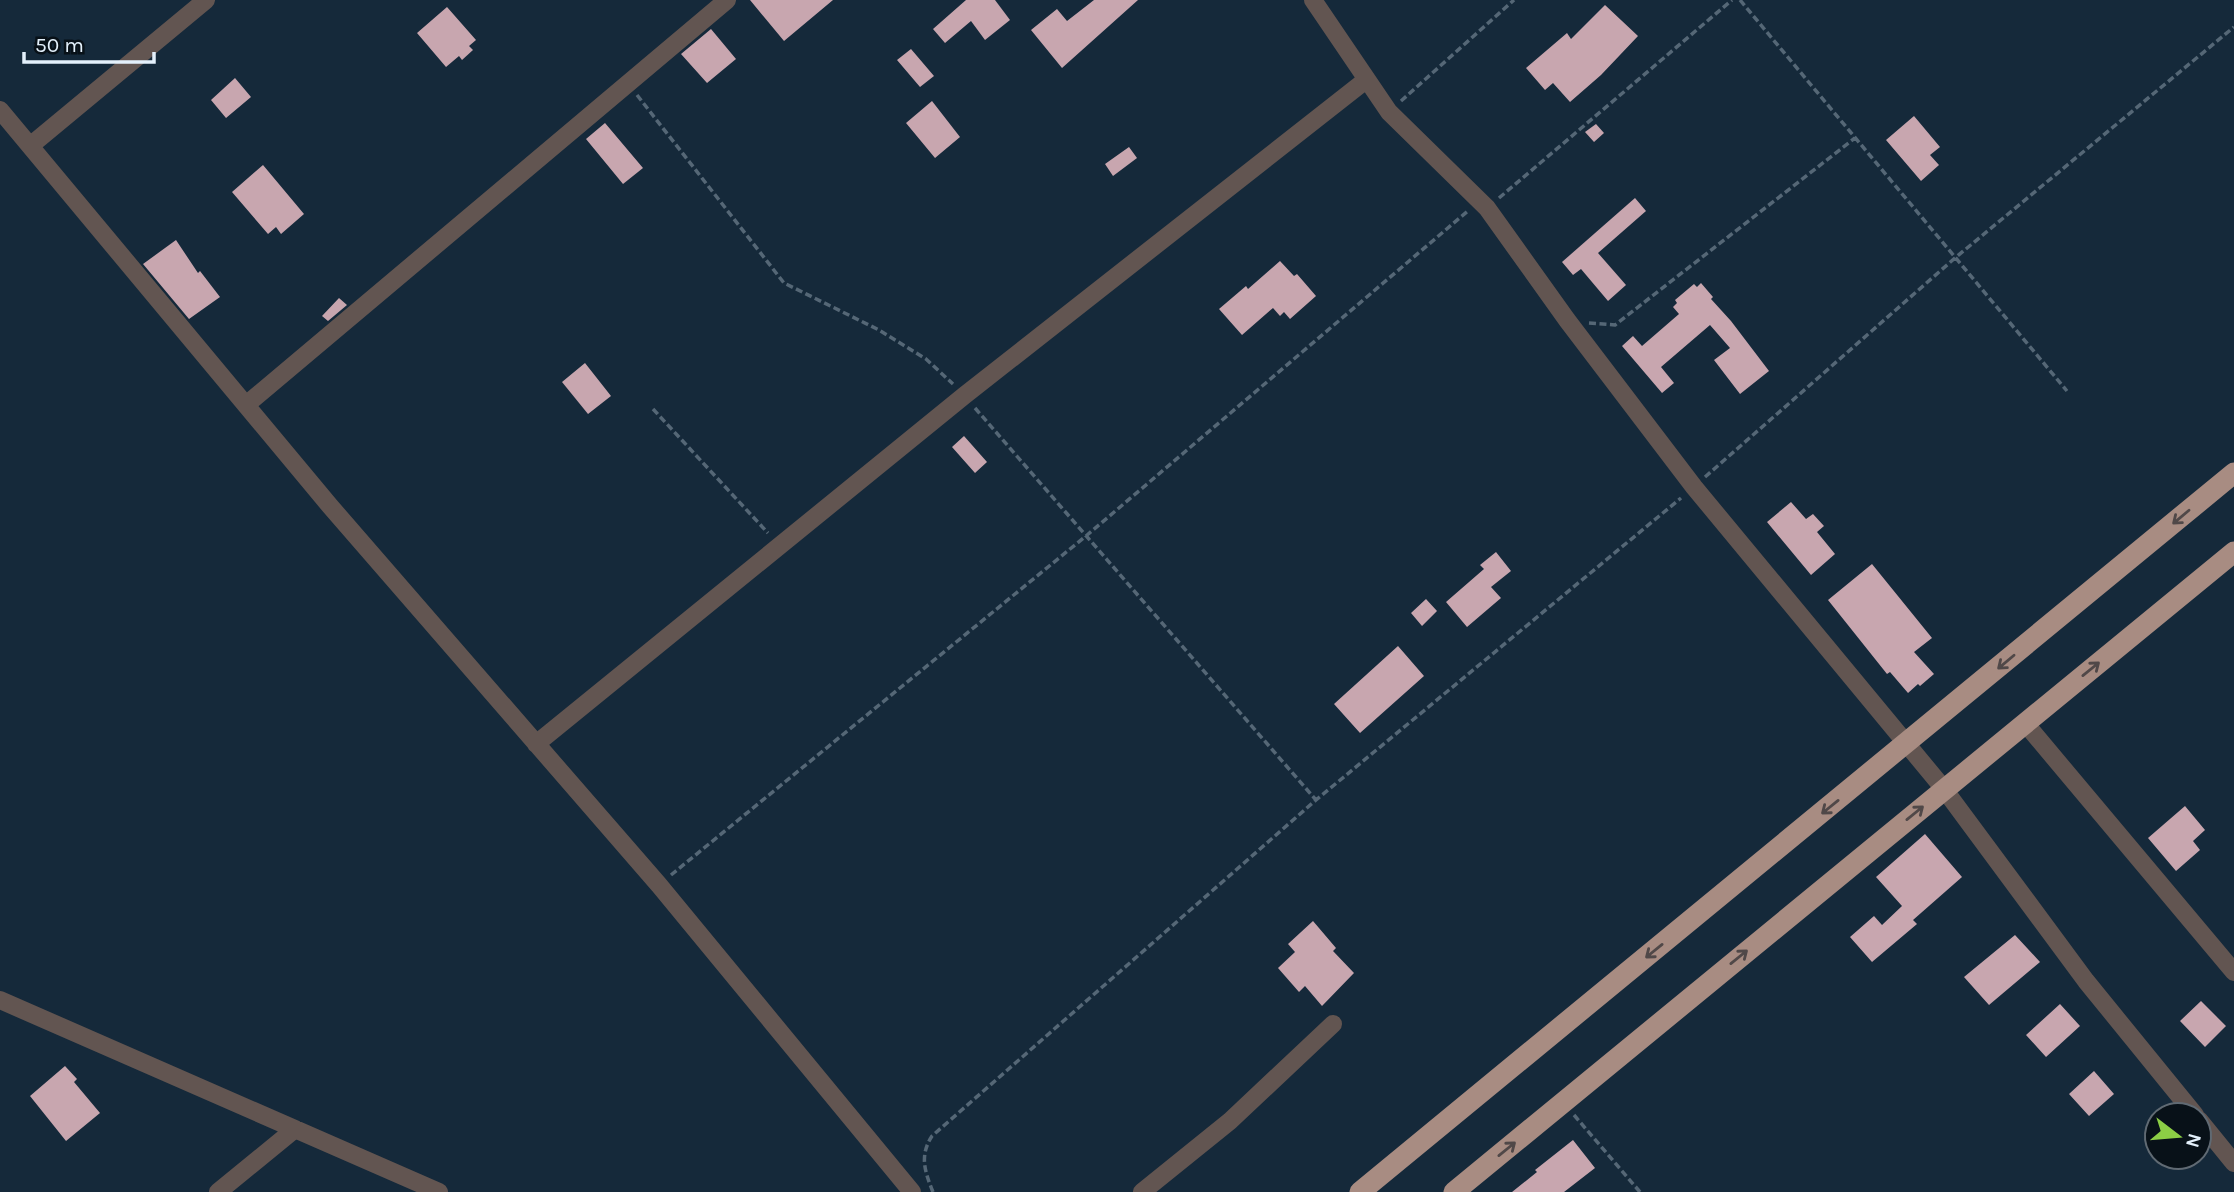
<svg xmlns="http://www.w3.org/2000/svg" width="2234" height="1192" viewBox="0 0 2234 1192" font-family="Karla,sans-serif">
<rect width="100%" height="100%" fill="#15293a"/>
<path fill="#c8a6af" d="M750 0H833L784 41Z
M966 0H995L1010 20 985 40 971 21 945 43 933 29Z
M1094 0H1138L1062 68 1031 30 1057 9 1067 21Z
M1605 5 1638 36 1601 75 1570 102 1553 83 1545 90 1526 68 1567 33 1571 39Z
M447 7 476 40 469 46 473 50 462 60 459 56 446 67 417 33Z
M711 29 736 59 707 83 681 54Z
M911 49 934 76 920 87 897 60Z
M235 78 251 97 226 118 211 100Z
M932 101 960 137 935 158 906 123Z
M1914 116 1940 147 1930 155 1939 165 1921 181 1886 140Z
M605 123 643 168 623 184 586 139Z
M1596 124 1604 133 1594 142 1585 132Z
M1129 147 1137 158 1113 176 1105 164Z
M263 165 304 214 281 234 276 227 268 234 232 192Z
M1635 198 1646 211 1598 253 1626 285 1608 301 1581 269 1573 275 1562 262Z
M176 240 198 273 200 271 220 297 189 319 143 264Z
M1280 261 1294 276 1297 274 1316 296 1290 319 1284 312 1280 316 1273 308 1242 335 1219 309 1246 286 1248 289Z
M1701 283 1713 297 1711 299 1731 321 1769 371 1740 394 1714 360 1730 348 1710 325 1661 367 1674 383 1662 393 1622 346 1633 336 1642 346 1679 314 1673 307 1677 303 1675 300 1694 284 1697 287Z
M339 298 347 305 328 321 322 316Z
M585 363 611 396 588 414 562 382Z
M964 436 987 462 975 473 952 447Z
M1791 502 1806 519 1813 514 1824 526 1817 532 1835 554 1811 575 1767 522Z
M1496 552 1511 571 1491 587 1501 598 1467 627 1446 602 1484 569 1480 565Z
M1872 564 1932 638 1914 652 1934 674 1920 686 1918 684 1908 693 1890 672 1887 674 1828 600Z
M1426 599 1437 611 1422 626 1411 613Z
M1398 646 1424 676 1360 733 1334 704Z
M2185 806 2205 830 2193 841 2200 850 2176 871 2148 838Z
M1925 834 1962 877 1913 920 1917 924 1872 962 1850 937 1874 916 1882 925 1902 906 1876 877Z
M1313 921 1336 948 1333 951 1354 973 1322 1006 1305 986 1299 992 1278 968 1295 952 1288 944Z
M2015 935 2040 962 1989 1005 1964 977Z
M2201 1001 2226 1026 2205 1047 2180 1021Z
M2060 1004 2080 1026 2046 1057 2026 1035Z
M65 1066 77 1079 74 1082 100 1113 66 1141 30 1096Z
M2094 1071 2114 1094 2089 1116 2069 1094Z
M1573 1140 1595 1168 1564 1192H1512L1537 1172 1535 1170Z"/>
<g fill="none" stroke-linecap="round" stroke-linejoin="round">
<path stroke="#556776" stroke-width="3.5" stroke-dasharray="7 3.5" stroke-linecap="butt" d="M1740 0 2067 391
M637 95 784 283 879 330 926 359 953 384
M1401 101 1514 0
M1499 198 1732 0
M1589 323 1615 325 1855 138
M975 408 1316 800
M653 409 768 533
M1705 477 1955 258 2234 27
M671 875 1086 536 1469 210
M1574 1115 1640 1192
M933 1192C925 1172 919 1156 932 1136L1316 800 1681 498"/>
<path stroke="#625551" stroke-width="18" d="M1313 0 1389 112 1487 208 1567 320 1694 487 1944 789 2086 981 2195 1115
M0 110 330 506 659 885 912 1192
M30 146 206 0
M246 405 727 0
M2025 723 2234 972
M536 744 965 395 1366 80
M0 1000 439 1192
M2199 1120 2234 1163
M218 1192 295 1129
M1142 1192 1230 1121 1333 1024"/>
<path stroke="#a88c82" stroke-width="21" d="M1360 1192 2234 473
M1454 1192 2234 552"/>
</g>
<defs><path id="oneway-shaft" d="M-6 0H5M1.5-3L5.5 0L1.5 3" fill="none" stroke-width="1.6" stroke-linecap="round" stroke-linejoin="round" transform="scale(1.75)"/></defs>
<g stroke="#504848">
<use href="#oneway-shaft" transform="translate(2181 517) rotate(140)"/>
<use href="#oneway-shaft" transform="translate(2006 662) rotate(140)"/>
<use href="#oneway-shaft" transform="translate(2091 669) rotate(-39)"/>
<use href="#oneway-shaft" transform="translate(1830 807) rotate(141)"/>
<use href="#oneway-shaft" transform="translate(1915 813) rotate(-39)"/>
<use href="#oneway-shaft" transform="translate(1654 951) rotate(141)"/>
<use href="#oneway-shaft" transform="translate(1739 957) rotate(-39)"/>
<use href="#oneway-shaft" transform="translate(1507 1149) rotate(-39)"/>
</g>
<g transform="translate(2178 1136) rotate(106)"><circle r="33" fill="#081118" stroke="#606a73" stroke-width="2"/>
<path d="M0-5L12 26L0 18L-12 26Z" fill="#8cce45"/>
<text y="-10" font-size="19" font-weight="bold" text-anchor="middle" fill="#e3f0fb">N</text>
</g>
<path d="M24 52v10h130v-10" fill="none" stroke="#e3f0fb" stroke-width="3.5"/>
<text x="35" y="52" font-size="21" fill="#e3f0fb" stroke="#081118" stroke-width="5" paint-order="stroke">50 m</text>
</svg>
